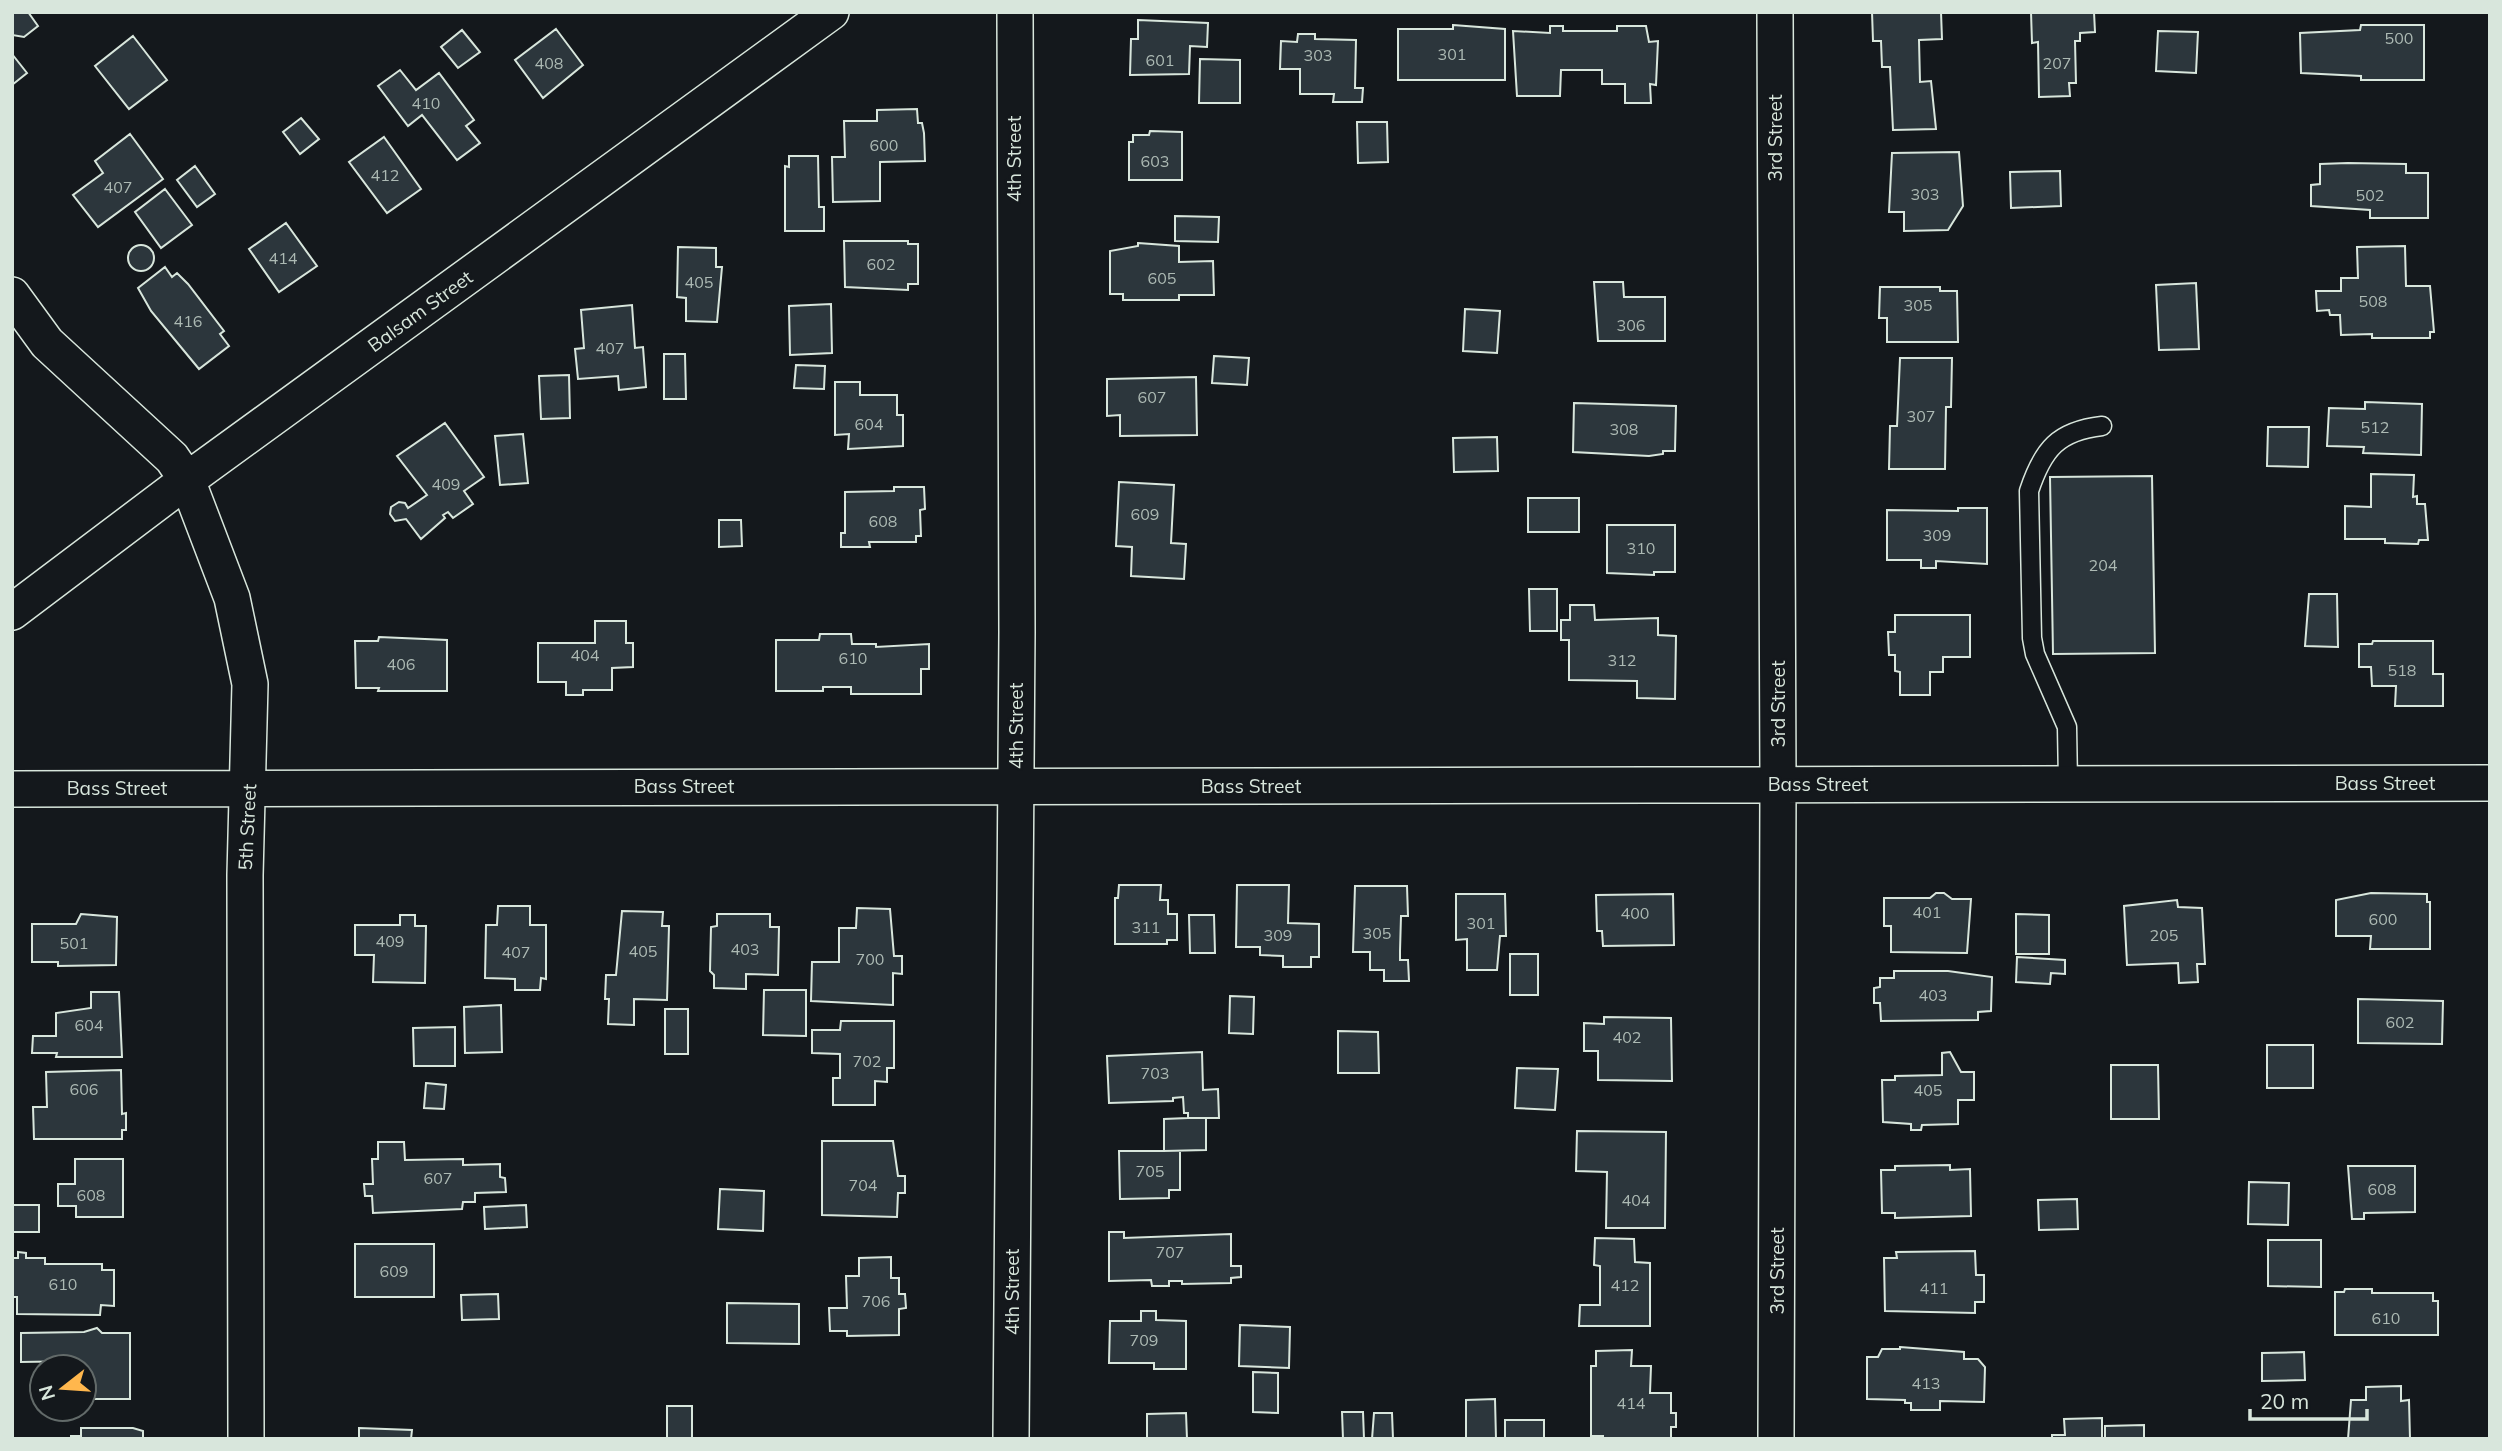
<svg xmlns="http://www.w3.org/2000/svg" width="2502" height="1451" viewBox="0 0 2502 1451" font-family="Mulish,sans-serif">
<rect width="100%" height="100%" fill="#14181c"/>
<path fill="#2c363c" stroke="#d8e6dc" stroke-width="2" d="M12 12H28L38 26 24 37 12 35Z
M1872 12H1941L1942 39 1919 40 1920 82 1931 81 1936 129 1893 130 1890 67H1882L1881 41H1873Z
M2031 12H2094L2095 32 2080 33V41H2075L2076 83H2069L2070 96 2039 97 2038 42 2032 43Z
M1138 20 1208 23 1207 47 1190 46 1189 74 1130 75 1131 39H1138Z
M1453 25 1505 29V80H1398V29H1453Z
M2361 25H2424V80H2361V76L2301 73 2300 33 2360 30Z
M1550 26H1563V31H1617V26H1646L1649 42 1658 41 1656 85 1650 84 1651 103H1625V84H1602V70H1561L1560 96H1517L1513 31 1550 33Z
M556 29 583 65 543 98 515 60Z
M462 30 480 52 458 68 441 47Z
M2158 31 2198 32 2196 73 2156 71Z
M1298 34H1315V39L1356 40 1355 88H1363L1362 102H1333L1334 94H1300V69H1280L1281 41 1297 42Z
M133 36 167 80 129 109 95 66Z
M12 54 27 73 12 85Z
M1200 59 1240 60V103H1199Z
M400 70 416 90 439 73 474 120 466 126 480 143 457 160 422 115 408 126 378 86Z
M917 109 918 123H922L924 133 925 161 880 162V201L833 202 832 157H845L844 121H877V110Z
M301 118 319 139 300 154 283 132Z
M1357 122H1387L1388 162 1358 163Z
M1150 131 1182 132V180H1129V142H1133V135H1149Z
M130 134 163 179 98 227 73 195 103 173 95 161Z
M384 137 421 189 387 213 349 162Z
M1959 152 1963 206 1948 230 1904 231V212H1889L1892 153Z
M789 156H818L819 207H824V231H785V166L789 167Z
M2348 163 2406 164V173H2428V218H2370V210L2311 206V185L2320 184V164Z
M195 166 215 194 197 207 177 180Z
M2060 171 2061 206 2011 208 2010 172Z
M165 189 192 225 161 248 135 212Z
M1175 216 1219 217 1218 242 1175 241Z
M286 223 317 266 279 292 249 249Z
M844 241H908V244H918V284H908V290L845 287Z
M1138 243 1179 246V262L1213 261 1214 295H1179V300H1123V294H1110V251L1138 246Z
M128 258a13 13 0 1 1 26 0a13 13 0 1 1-26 0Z
M2405 246 2406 286H2430L2434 332H2430V338H2372V334L2341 335 2340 315H2330L2329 310 2317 311 2316 291H2341V278H2358L2357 247Z
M678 247 716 248V267H722L717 322 686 321V298L677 297Z
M165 267 172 277 177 273 188 284 224 331 220 334 229 346 199 369 151 311 138 288Z
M1594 282H1623L1624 297H1665V341H1598Z
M2196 283 2199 349 2159 350 2156 285Z
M1880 287H1940V291H1957L1958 342H1887V318H1879Z
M831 304 832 353 790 355 789 306Z
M632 305 635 348 643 347 646 387 619 390 618 376 578 379 575 349 584 348 581 310Z
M1465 309 1500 311 1497 353 1463 351Z
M664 354H685L686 399H664Z
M1214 356 1249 358 1247 385 1212 383Z
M1900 358H1952L1951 407H1946L1945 469H1889L1890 426H1897Z
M796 365 825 366 824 389 794 388Z
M569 375 570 418 541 419 539 376Z
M1196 377 1197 435 1120 436V415L1107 416V379Z
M835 382H860V395H897V415H903V446L848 449 849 434 835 435Z
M2365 402 2422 404 2421 455 2363 453 2364 447 2327 446 2329 408 2365 409Z
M1574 403 1676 406 1675 451H1663V454L1649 456 1573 452Z
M445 423 484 477 464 491 473 504 453 518 448 512 443 515 445 518 421 539 406 519 395 521 390 514 391 507 399 502 405 503 408 508 427 495 397 456Z
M2268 427H2309L2308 467 2267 466Z
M523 434 528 483 500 485 495 436Z
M1497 437 1498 471 1454 472 1453 438Z
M2371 474 2414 475 2413 497 2417 496V504H2425L2428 540H2419L2418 544 2385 543V539H2345V506L2371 507Z
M2152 476 2155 653 2053 654 2050 477Z
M1119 482 1174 485 1171 543 1186 544 1184 579 1131 576 1132 547 1116 546Z
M894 487H924L925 509 920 510 921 536H916V542H869L870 547H841V533H845V492L894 491Z
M1528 498H1579V532H1528Z
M1958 508H1987V564L1936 561V568H1921V560H1887V510L1958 511Z
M719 520H741L742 546 719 547Z
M1607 525H1675V572H1654V575L1607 573Z
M1529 589H1557V631H1530Z
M2309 594H2337L2338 647 2305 646Z
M1570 605H1594L1595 620 1658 618V635L1676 636 1675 699 1637 698V681L1569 680V640H1561V620H1570Z
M1895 615H1970V657H1943V672H1930V695H1900V672L1895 671V655H1889L1888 632H1895Z
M595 621H626V643H633V667L612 668V690H583V695H566V682H538V643H595Z
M820 634H851L852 644H876V647L929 644V669H921V694H851V687H823V691H776V640H819Z
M379 637 447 640V691H378L379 688H356L355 641H378Z
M2373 641H2433V674H2443V706H2395L2396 686H2372L2371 667H2359V644H2372Z
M1119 885H1161L1160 900H1168V914H1177V940H1167V944H1115V898H1118Z
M1237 885H1289L1288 923 1319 924V957H1311V967H1283V956L1260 955V947H1236Z
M1355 886H1407L1408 916H1401L1400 951V960H1408L1409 981H1384V970H1370V952H1353Z
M1936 893H1944L1952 899H1971L1967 953 1891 952V926H1884V898H1930Z
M2371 893 2427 894V902H2430V949H2370L2371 936H2336V900Z
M1456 894H1505L1506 936H1500L1497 970H1467V939L1456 940Z
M1673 894 1674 945 1603 946 1602 931H1597L1596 895Z
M2177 900 2178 907 2202 908 2205 964H2197L2198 982 2179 983 2178 963 2127 965 2124 906Z
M498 906H530V925H546V979L541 978 540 990H515V979L485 978 486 925H497Z
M857 908 890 909 894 956H902V974L893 973V1005L811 1001 812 962H839V928H856Z
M622 911 663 912 662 926H669L667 1000 634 999V1025L608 1024 609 999H605L606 975H616Z
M81 914 117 917 116 965 58 966V962H32V924H76Z
M717 914H770V927H779L778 975 746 974V989L714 988V975L710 971 711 927 717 926Z
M2016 914 2049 915V954H2016Z
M400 915H415V926H426L425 983 373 982 374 955H355V925H400Z
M1189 915H1214L1215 953H1190Z
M1510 954H1538V995H1510Z
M2017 957 2065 960V974L2051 973 2050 984 2016 982Z
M1894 971H1948L1992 977 1991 1011 1978 1012V1020L1881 1021 1880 1003H1874V988L1880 987V978H1894Z
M764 990H806V1036L763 1035Z
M91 992H119L122 1057H56L57 1053H32L33 1036H56V1013L91 1008Z
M1230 996 1254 997 1253 1034 1229 1033Z
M2358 999 2443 1001 2442 1044 2358 1043Z
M501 1005 502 1052 465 1053 464 1007Z
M665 1009H688V1054H665Z
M1604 1017 1671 1018 1672 1081 1598 1080V1051H1584V1023L1604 1024Z
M841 1021H894V1068H887V1082L875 1081V1105H833V1078H840V1054L812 1053V1030H840Z
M455 1027V1066H414L413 1028Z
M1338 1031 1378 1032 1379 1073H1338Z
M2267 1045H2313V1088H2267Z
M1202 1052 1203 1090 1218 1089 1219 1118H1188V1113H1184L1183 1097 1173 1098V1101L1109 1103 1107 1056Z
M1950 1052 1961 1072H1974V1100H1958V1124L1922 1125 1921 1130H1911V1124L1883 1122 1882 1080H1895V1076L1942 1075V1053Z
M2111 1065H2158L2159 1119H2111Z
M1517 1068 1558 1069 1555 1110 1515 1108Z
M121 1070 122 1114 126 1113V1130H122V1139H34L33 1107H47L46 1072Z
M426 1083 446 1085 444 1109 424 1108Z
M1188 1118H1206V1150L1164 1151V1119Z
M1577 1131 1666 1132 1665 1228H1606L1607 1172 1576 1171Z
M822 1141H893L898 1176H905V1193H898L897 1217 822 1215Z
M378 1142H404L405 1160 463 1159V1165L500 1164V1177L505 1178 506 1192 475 1193V1202H463L462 1209 373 1213 372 1196H365L364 1184H373L372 1159H378Z
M1119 1151H1180V1190H1169V1198L1120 1199Z
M75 1159H123V1217H76V1206H58V1184H75Z
M1950 1165V1170L1970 1169 1971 1216 1895 1218V1213H1882L1881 1170H1895V1166Z
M2348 1166H2415V1212L2364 1213V1219H2352Z
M2249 1182 2289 1183 2288 1225 2248 1224Z
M720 1189 764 1191 763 1231 718 1229Z
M2077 1199 2078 1229 2039 1230 2038 1200Z
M12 1205H39V1232H12Z
M526 1205 527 1227 485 1229 484 1207Z
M1109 1232H1124V1238L1231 1234V1266H1241V1277L1231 1278V1283L1182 1284V1281H1169V1286H1152L1151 1280 1109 1281Z
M1595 1238 1634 1239 1635 1262 1650 1263V1326H1579L1580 1305H1600V1266L1594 1265Z
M2268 1240H2321V1287L2268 1286Z
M355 1244H434V1297H355Z
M1975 1251 1976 1275H1984V1302H1975V1313L1885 1311 1884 1258H1897L1896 1252Z
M18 1252 26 1253V1258H45V1264H102V1270H114V1306L101 1305 100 1315 17 1314V1297H12V1258H18Z
M891 1257V1278H899V1294H905L906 1308 899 1309V1335L847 1336V1331H830L829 1308H847L846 1276H859V1258Z
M2345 1289H2372V1293H2433V1301H2438V1335H2335V1292H2344Z
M498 1294 499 1319 462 1320 461 1295Z
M727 1303 799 1304V1344L727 1343Z
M1141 1311H1156V1320L1186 1321V1369H1154V1363H1109L1110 1321H1141Z
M1240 1325 1290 1327 1289 1368 1239 1366Z
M97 1328 102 1333H130V1399H84V1367H81V1361L21 1362V1333L84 1332Z
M1900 1347 1964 1352V1359H1978L1985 1367 1984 1402 1940 1401V1410H1911V1403H1905V1400L1867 1399V1357H1878L1882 1349H1900Z
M1632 1350 1631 1366H1651L1650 1393H1671V1413H1676V1427H1671V1439H1603V1436H1591V1366H1596V1351Z
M2304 1352 2305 1380 2262 1381V1353Z
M1253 1372 1278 1373V1413L1253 1412Z
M2401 1386V1401L2409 1400 2410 1439H2348L2351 1400H2366V1387Z
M1495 1399 1496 1439H1466V1400Z
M667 1406H692V1439H667Z
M1342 1412H1363L1364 1439H1343Z
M1186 1413 1187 1439H1147V1414Z
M1374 1413H1392L1393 1439H1372Z
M2102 1418V1439H2052V1435H2065L2064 1419Z
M1505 1420H1544V1439H1505Z
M2144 1425V1439H2105V1426Z
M81 1428H133L143 1431V1439H71V1436H81Z
M359 1428 412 1430 411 1439H359Z"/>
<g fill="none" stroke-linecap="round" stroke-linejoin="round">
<g stroke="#d8e6dc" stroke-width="21">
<path id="service" d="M2068 783 2067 727 2035 654 2032 638 2029 491C2043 449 2058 431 2102 426"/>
</g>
<g stroke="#d8e6dc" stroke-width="38">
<path id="minor" d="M1775 12 1778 784 1776 1439
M12 295 47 343 172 458 187 480 232 598 250 684 245 875 246 1439
M12 612 187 480 831 12
M12 789 2490 783
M1011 1439 1017 632 1015 12"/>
</g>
<use href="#service" stroke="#14181c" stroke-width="18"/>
<use href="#minor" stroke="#14181c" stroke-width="35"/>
</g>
<g text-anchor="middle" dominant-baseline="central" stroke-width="5" stroke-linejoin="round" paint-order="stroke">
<g font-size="16" fill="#adbab4">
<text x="2399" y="38">500</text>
<text x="1452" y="54">301</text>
<text x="1318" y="55">303</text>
<text x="1160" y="60">601</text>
<text x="549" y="63">408</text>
<text x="2057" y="63">207</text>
<text x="426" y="103">410</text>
<text x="884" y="145">600</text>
<text x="1155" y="161">603</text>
<text x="385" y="175">412</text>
<text x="118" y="187">407</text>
<text x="1925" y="194">303</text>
<text x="2370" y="195">502</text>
<text x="283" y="258">414</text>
<text x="881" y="264">602</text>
<text x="1162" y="278">605</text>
<text x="699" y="282">405</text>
<text x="2373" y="301">508</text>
<text x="1918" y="305">305</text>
<text x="188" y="321">416</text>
<text x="1631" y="325">306</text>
<text x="610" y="348">407</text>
<text x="1152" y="397">607</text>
<text x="1921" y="416">307</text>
<text x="869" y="424">604</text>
<text x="2375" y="427">512</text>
<text x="1624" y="429">308</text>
<text x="446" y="484">409</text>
<text x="1145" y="514">609</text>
<text x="883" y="521">608</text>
<text x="1937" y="535">309</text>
<text x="1641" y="548">310</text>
<text x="2103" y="565">204</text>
<text x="585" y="655">404</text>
<text x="853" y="658">610</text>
<text x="1622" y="660">312</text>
<text x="401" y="664">406</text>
<text x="2402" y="670">518</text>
<text x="1927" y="912">401</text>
<text x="1635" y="913">400</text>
<text x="2383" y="919">600</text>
<text x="1481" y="923">301</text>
<text x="1146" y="927">311</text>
<text x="1377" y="933">305</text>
<text x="1278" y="935">309</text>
<text x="2164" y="935">205</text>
<text x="390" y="941">409</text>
<text x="74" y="943">501</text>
<text x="745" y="949">403</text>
<text x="643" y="951">405</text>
<text x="516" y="952">407</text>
<text x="870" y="959">700</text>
<text x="1933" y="995">403</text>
<text x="2400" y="1022">602</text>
<text x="89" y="1025">604</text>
<text x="1627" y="1037">402</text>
<text x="867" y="1061">702</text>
<text x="1155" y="1073">703</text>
<text x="84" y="1089">606</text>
<text x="1928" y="1090">405</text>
<text x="1150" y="1171">705</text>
<text x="438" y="1178">607</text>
<text x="863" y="1185">704</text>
<text x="2382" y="1189">608</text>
<text x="91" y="1195">608</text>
<text x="1636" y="1200">404</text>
<text x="1170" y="1252">707</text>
<text x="394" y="1271">609</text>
<text x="63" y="1284">610</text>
<text x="1625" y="1285">412</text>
<text x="1934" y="1288">411</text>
<text x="876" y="1301">706</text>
<text x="2386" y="1318">610</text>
<text x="1144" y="1340">709</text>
<text x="1926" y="1383">413</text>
<text x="1631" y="1403">414</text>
</g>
<g font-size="19" fill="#d8e6dc" stroke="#14181c">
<text transform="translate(1775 138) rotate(-90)">3rd Street</text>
<text transform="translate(1014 159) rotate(-90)">4th Street</text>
<text transform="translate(420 311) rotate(-36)">Balsam Street</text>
<text transform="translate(1778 704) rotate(-90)">3rd Street</text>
<text transform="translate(1016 726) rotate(-90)">4th Street</text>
<text x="2385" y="783">Bass Street</text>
<text x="1818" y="784">Bass Street</text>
<text x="684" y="786">Bass Street</text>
<text x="1251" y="786">Bass Street</text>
<text x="117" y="788">Bass Street</text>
<text transform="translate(247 827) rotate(-87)">5th Street</text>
<text transform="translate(1777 1271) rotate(-90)">3rd Street</text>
<text transform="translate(1012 1292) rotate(-90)">4th Street</text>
</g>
</g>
<rect width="2502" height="1451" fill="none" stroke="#d8e6dc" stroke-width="28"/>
<g transform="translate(63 1388) rotate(253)"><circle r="33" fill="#14181c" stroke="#626a69" stroke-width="2"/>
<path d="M0-5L12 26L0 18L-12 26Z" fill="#ffb74d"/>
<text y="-10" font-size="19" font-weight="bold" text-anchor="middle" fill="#d8e6dc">N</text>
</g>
<path d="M2250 1409v10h117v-10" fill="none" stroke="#d8e6dc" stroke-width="3.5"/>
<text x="2260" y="1409" font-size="21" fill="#d8e6dc" stroke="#14181c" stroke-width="5" paint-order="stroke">20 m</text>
</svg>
